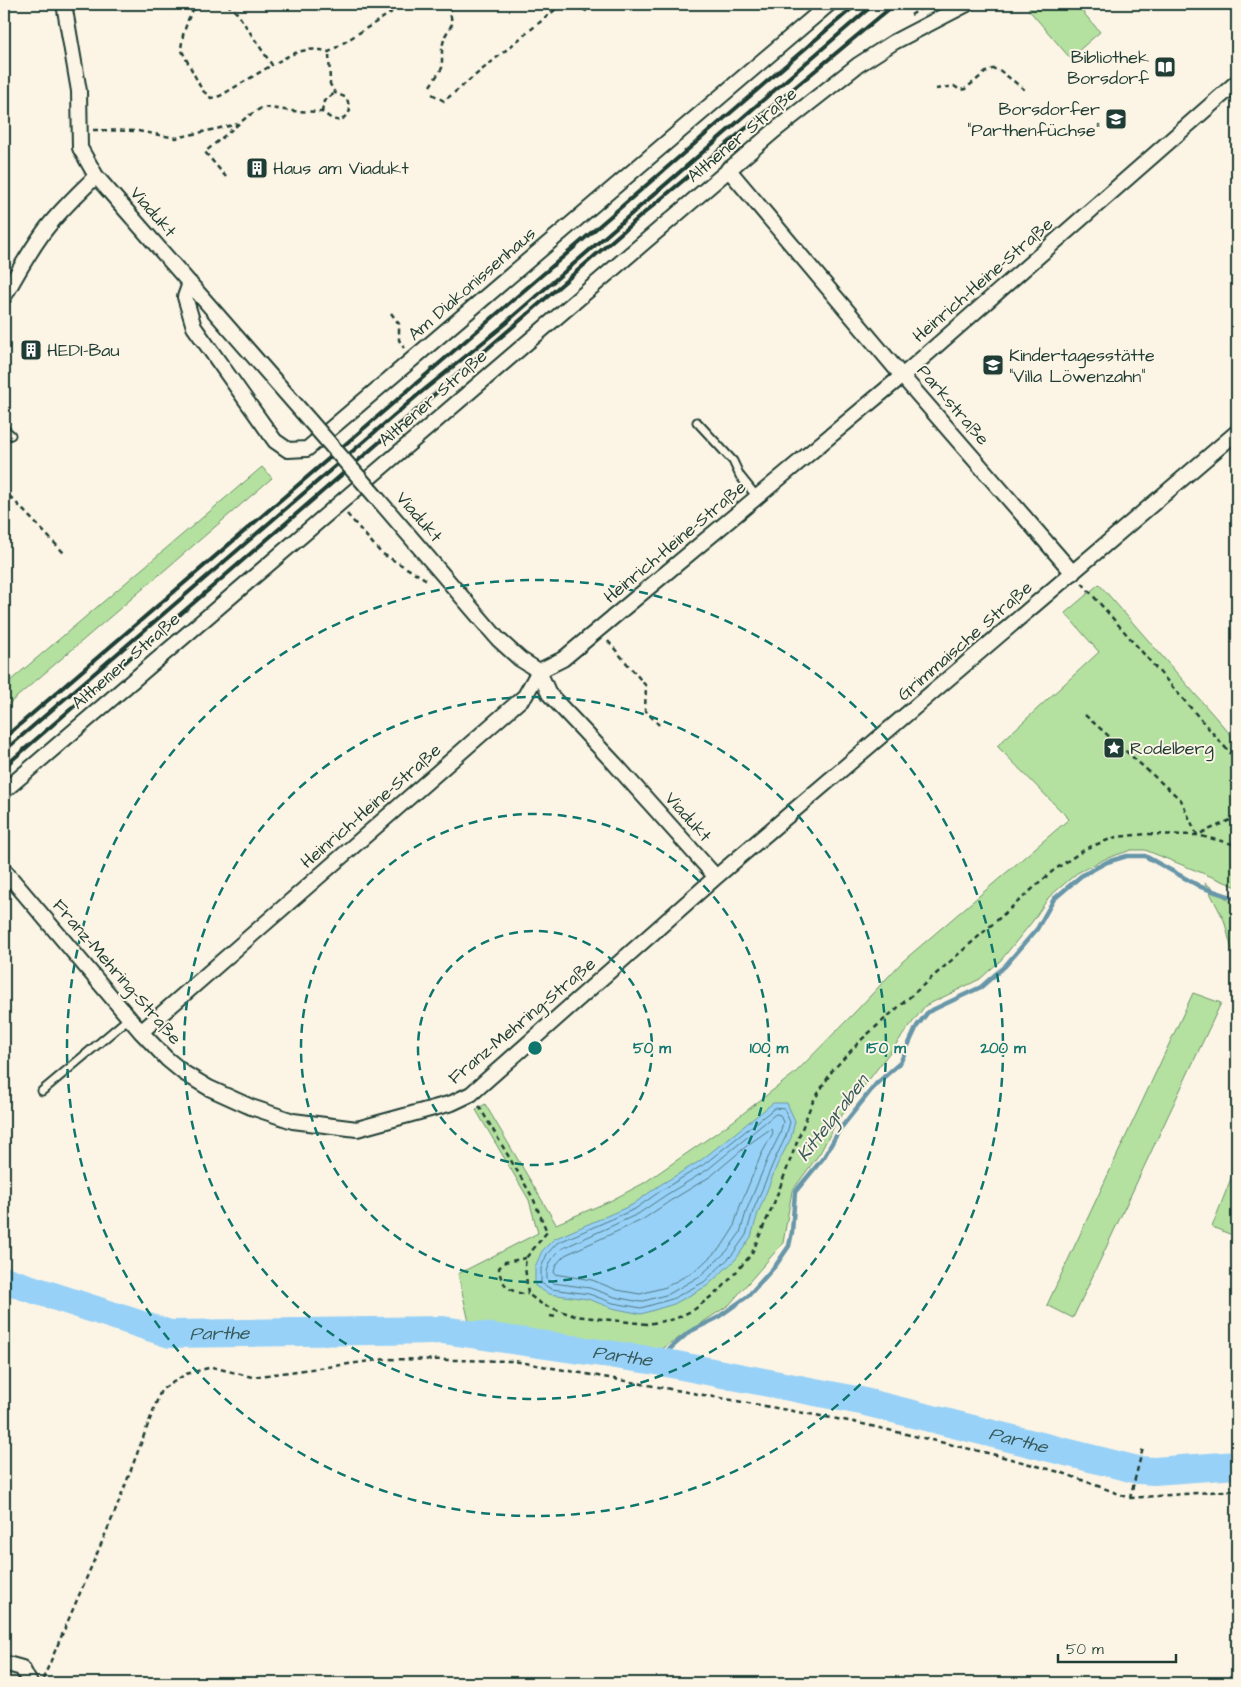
<svg xmlns="http://www.w3.org/2000/svg" width="1241" height="1687" viewBox="0 0 1241 1687" font-family="'Architects Daughter',sans-serif">
<rect width="100%" height="100%" fill="#fcf5e5"/>
<filter id="ink" filterUnits="userSpaceOnUse"><feTurbulence type="fractalNoise" baseFrequency=".02" numOctaves="2"/><feDisplacementMap in="SourceGraphic" scale="10" xChannelSelector="R" yChannelSelector="G"/><feConvolveMatrix kernelMatrix="1 2 1 2 8 2 1 2 1" color-interpolation-filters="sRGB"/></filter>
<g filter="url(#ink)">
<path fill="#b4e19f" stroke="#6a8f6a" d="M1035 4H1076L1100 32 1070 58 1028 9Z
M262 467 272 478 4 708V686Z
M1099 584 1237 742V887L1145 850H1131L1105 859 1077 873 1049 897 1032 922 1001 960 980 979 925 1006 836 1123 820 1153 792 1191 783 1243 729 1305 656 1353 469 1322 458 1274 538 1233 529 1200 476 1110 485 1104 556 1224 610 1201 644 1183 732 1122 795 1073 856 1011 903 961 1069 819 997 746 1099 652 1065 613Z
M1205 883 1237 906V964L1235 961 1224 920Z
M1193 993 1221 1003 1073 1318 1047 1305Z
M1237 1163V1237L1212 1227Z"/>
<path fill="#98d1f7" stroke="#6896a9" d="M773 1103H787L795 1121 791 1138 778 1163 758 1213 751 1237 736 1259 707 1286 674 1304 641 1314 612 1308 588 1299 549 1294 535 1286V1267L542 1251 554 1239 632 1205 660 1185 700 1161Z"/>
<g fill="none" stroke-linecap="round" stroke-linejoin="round">
<path stroke="#4f7882" stroke-width="1" d="M775 1108 784 1109 790 1122 786 1136 774 1161 753 1211 746 1235 732 1255 704 1282 672 1299 641 1308 613 1303 589 1294 551 1289 541 1283V1268L547 1254 557 1243 635 1209 662 1190 703 1165Z
M776 1114 780 1115 783 1122 780 1134 768 1158 747 1209 740 1233 727 1251 700 1276 669 1294 640 1302 615 1297 590 1288 553 1283 547 1279C546 1266 552 1258 561 1249L638 1214 666 1195 707 1170Z
M771 1129 773 1133 761 1155 740 1206 733 1229 722 1246 696 1270 666 1287 640 1294 617 1290 592 1280 554 1274C554 1266 560 1260 565 1255L642 1220 670 1201 711 1176 749 1144Z"/>
<path stroke="#6896a9" stroke-width="4.5" d="M656 1361 689 1332 717 1318 748 1296 776 1265 789 1246 792 1232 795 1192 824 1157 840 1129 876 1084 900 1063 917 1026 928 1012 981 987 1005 966 1037 929 1054 899 1081 876 1107 862 1127 856H1145L1201 887 1237 899"/>
<path stroke="#98d1f7" stroke-width="28" id="s1" d="M4 1280 170 1334 443 1330 656 1361 861 1401 1138 1470 1154 1471 1237 1465"/>
<g stroke="#1f3d34" stroke-width="11">
<path id="lane" d="M697 422 733 461 740 476 757 497
M4 429 11 435
M42 1091 129 1018"/>
</g>
<g stroke="#1f3d34" stroke-width="18">
<path id="street" d="M64 4 79 91 80 148 96 176 310 421
M728 169 902 376 1073 573
M190 283 185 297 194 327 275 441 288 450 307 449 829 4
M4 297C16 275 28 254 43 233 58 212 78 194 96 176
M377 498 498 639 520 659 539 671 549 694 615 764 716 877
M4 791 774 131 858 65 894 42 967 4
M4 870 141 1032 167 1059 184 1073 209 1088 251 1107 293 1121 357 1129 452 1103 471 1094 716 877 1237 432
M141 1032 525 696 539 671 563 659 902 376 1237 82
M4 1663 22 1668 30 1683"/>
</g>
<path stroke="#1f3d34" stroke-width="2.5" stroke-dasharray="5 4" stroke-linecap="butt" d="M202 4 192 11 188 20 183 35 181 49 202 90 211 98 220 96 272 65
M227 4 237 13 272 65C292 54 305 45 329 52L392 12
M575 4 579 7 590 13
M911 15 928 4
M430 86 442 68V47L445 36 452 24 449 4
M936 89 954 86 960 90 965 89 986 72 992 69H998L1025 90
M432 94 444 101 562 4
M322 112 324 101 335 93
M93 130 138 131 176 138 238 124
M226 177 205 152 248 116 263 107 291 111 322 112 332 119 341 121 350 111 347 98 335 93 330 84 329 52
M391 313 399 324V340L404 348
M4 490 64 553
M347 514 381 553 427 580
M1082 583 1237 761
M608 641 646 686 645 710 659 725
M1085 715 1181 800 1197 835 1237 817
M479 1106 533 1198 547 1232 526 1258 525 1266 528 1294 543 1305 575 1316 647 1324 675 1319 695 1309 722 1288 751 1255 774 1203 811 1105 832 1071 861 1040 1054 870 1087 848 1116 837 1146 834 1197 835 1237 845
M526 1258 505 1262 499 1268C500 1285 512 1294 528 1294
M550 1316 556 1317
M1130 1498 1143 1448
M43 1679 117 1507 161 1390 186 1374 212 1367 252 1377 386 1359 514 1361 854 1422 996 1455 1063 1473 1130 1498 1237 1490"/>
<use href="#lane" stroke="#fcf5e5" stroke-width="7"/>
<use href="#street" stroke="#fcf5e5" stroke-width="14"/>
<path stroke="#1f3d34" stroke-width="4" d="M503 325 874 4
M4 738 857 4
M4 751 419 394 508 322
M4 767 643 214 895 4"/>
<g stroke="#1f3d34" stroke-width="18" stroke-linecap="butt">
<path id="street-bridge" d="M310 421 377 498"/>
</g>
<use href="#street-bridge" stroke="#fcf5e5" stroke-width="14"/>
</g>
</g>
<g fill="none" stroke="#0f766e" stroke-width="2.5" stroke-dasharray="9 6">
<circle cx="535" cy="1048" r="117"/>
<circle cx="535" cy="1048" r="234"/>
<circle cx="535" cy="1048" r="351"/>
<circle cx="535" cy="1048" r="468"/>
</g>
<defs>
<g id="library-square" transform="scale(1.125)"><rect x="-9" y="-9" width="18" height="18" rx="4" fill="#1f3d34" stroke="#fcf5e5"/><path d="M-6-4Q-3-5.5-.7-3.5V5Q-3 3-6 4ZM6-4Q3-5.5 .7-3.5V5Q3 3 6 4Z" fill="#fff"/></g>
<g id="school-square" transform="scale(1.125)"><rect x="-9" y="-9" width="18" height="18" rx="4" fill="#1f3d34" stroke="#fcf5e5"/><path d="M0-5L7-2L0 1L-7-2ZM-4 1L0 2.5L4 1V4Q0 6-4 4Z" fill="#fff"/></g>
<g id="building-square" transform="scale(1.125)"><rect x="-9" y="-9" width="18" height="18" rx="4" fill="#1f3d34" stroke="#fcf5e5"/><path d="M-4-6H4V6H1V3H-1V6H-4ZM-2.5-4.3h1.7v1.8h-1.7ZM.8-4.3h1.7v1.8H.8ZM-2.5-1h1.7V.8h-1.7ZM.8-1h1.7V.8H.8Z" fill="#fff"/></g>
<g id="sight-square" transform="scale(1.125)"><rect x="-9" y="-9" width="18" height="18" rx="4" fill="#1f3d34" stroke="#fcf5e5"/><path d="M0-6L1.8-2.2L6-1.7L2.9 1.2L3.7 5.4L0 3.3L-3.7 5.4L-2.9 1.2L-6-1.7L-1.8-2.2Z" fill="#fff"/></g>
</defs>
<g fill-rule="evenodd">
<use href="#library-square" x="1165" y="67"/>
<use href="#school-square" x="1116" y="119"/>
<use href="#building-square" x="257" y="168"/>
<use href="#building-square" x="31" y="350"/>
<use href="#school-square" x="993" y="365"/>
<use href="#sight-square" x="1114" y="748"/>
</g>
<g text-anchor="middle" dominant-baseline="central" stroke-width="4" stroke-linejoin="round" paint-order="stroke">
<g font-size="18" fill="#1f3d34" stroke="#fcf5e5" text-anchor="start">
<text x="1149" y="57" text-anchor="end">Bibliothek<tspan x="1149" dy="21">Borsdorf</tspan></text>
<text x="1100" y="109" text-anchor="end">Borsdorfer<tspan x="1100" dy="21">"Parthenfüchse"</tspan></text>
<text x="273" y="168">Haus am Viadukt</text>
<text x="47" y="350">HEDI-Bau</text>
<text x="1009" y="355">Kindertagesstätte<tspan x="1009" dy="21">"Villa Löwenzahn"</tspan></text>
<text x="1130" y="748">Rodelberg</text>
</g>
<g font-size="18" fill="#1f3d34" stroke="#fcf5e5">
<text transform="translate(742 135) rotate(-40)">Althener Straße</text>
<text transform="translate(153 212) rotate(49)">Viadukt</text>
<text transform="translate(983 280) rotate(-41)">Heinrich-Heine-Straße</text>
<text transform="translate(472 284) rotate(-41)">Am Diakonissenhaus</text>
<text transform="translate(433 398) rotate(-41)">Althener Straße</text>
<text transform="translate(953 405) rotate(49)">Parkstraße</text>
<text transform="translate(419 517) rotate(49)">Viadukt</text>
<text transform="translate(675 542) rotate(-40)">Heinrich-Heine-Straße</text>
<text transform="translate(965 641) rotate(-41)">Grimmaische Straße</text>
<text transform="translate(126 661) rotate(-41)">Althener Straße</text>
<text transform="translate(371 806) rotate(-41)">Heinrich-Heine-Straße</text>
<text transform="translate(688 817) rotate(48)">Viadukt</text>
<text transform="translate(117 972) rotate(49)">Franz-Mehring-Straße</text>
<text transform="translate(522 1021) rotate(-40)">Franz-Mehring-Straße</text>
</g>
<g font-size="19" font-style="italic" fill="#375b5b" stroke="#fcf5e5">
<text transform="translate(833 1118) rotate(-52)">Kittelgraben</text>
<text stroke="none"><textPath href="#s1" startOffset="224">Parthe</textPath></text>
<text stroke="none"><textPath href="#s1" startOffset="629">Parthe</textPath></text>
<text stroke="none"><textPath href="#s1" startOffset="1034">Parthe</textPath></text>
</g>
</g>
<circle cx="535" cy="1048" r="8" fill="#0f766e" stroke="#fcf5e5" stroke-width="2.5"/>
<g font-size="15" text-anchor="middle" font-weight="bold" fill="#0f766e" stroke="#fcf5e5" stroke-width="4" stroke-linejoin="round" paint-order="stroke">
<text x="652" y="1053">50 m</text>
<text x="769" y="1053">100 m</text>
<text x="886" y="1053">150 m</text>
<text x="1003" y="1053">200 m</text>
</g>
<rect width="1241" height="1687" fill="none" stroke="#fcf5e5" stroke-width="20"/>
<rect x="10" y="10" width="1221" height="1667" fill="none" stroke="#1f3d34" stroke-width="2" filter="url(#ink)"/>
<path d="M1058 1654v8h118v-8" fill="none" stroke="#1f3d34" stroke-width="2.5"/>
<text x="1066" y="1654" font-size="15" fill="#1f3d34" stroke="#fcf5e5" stroke-width="4" paint-order="stroke">50 m</text>
</svg>
